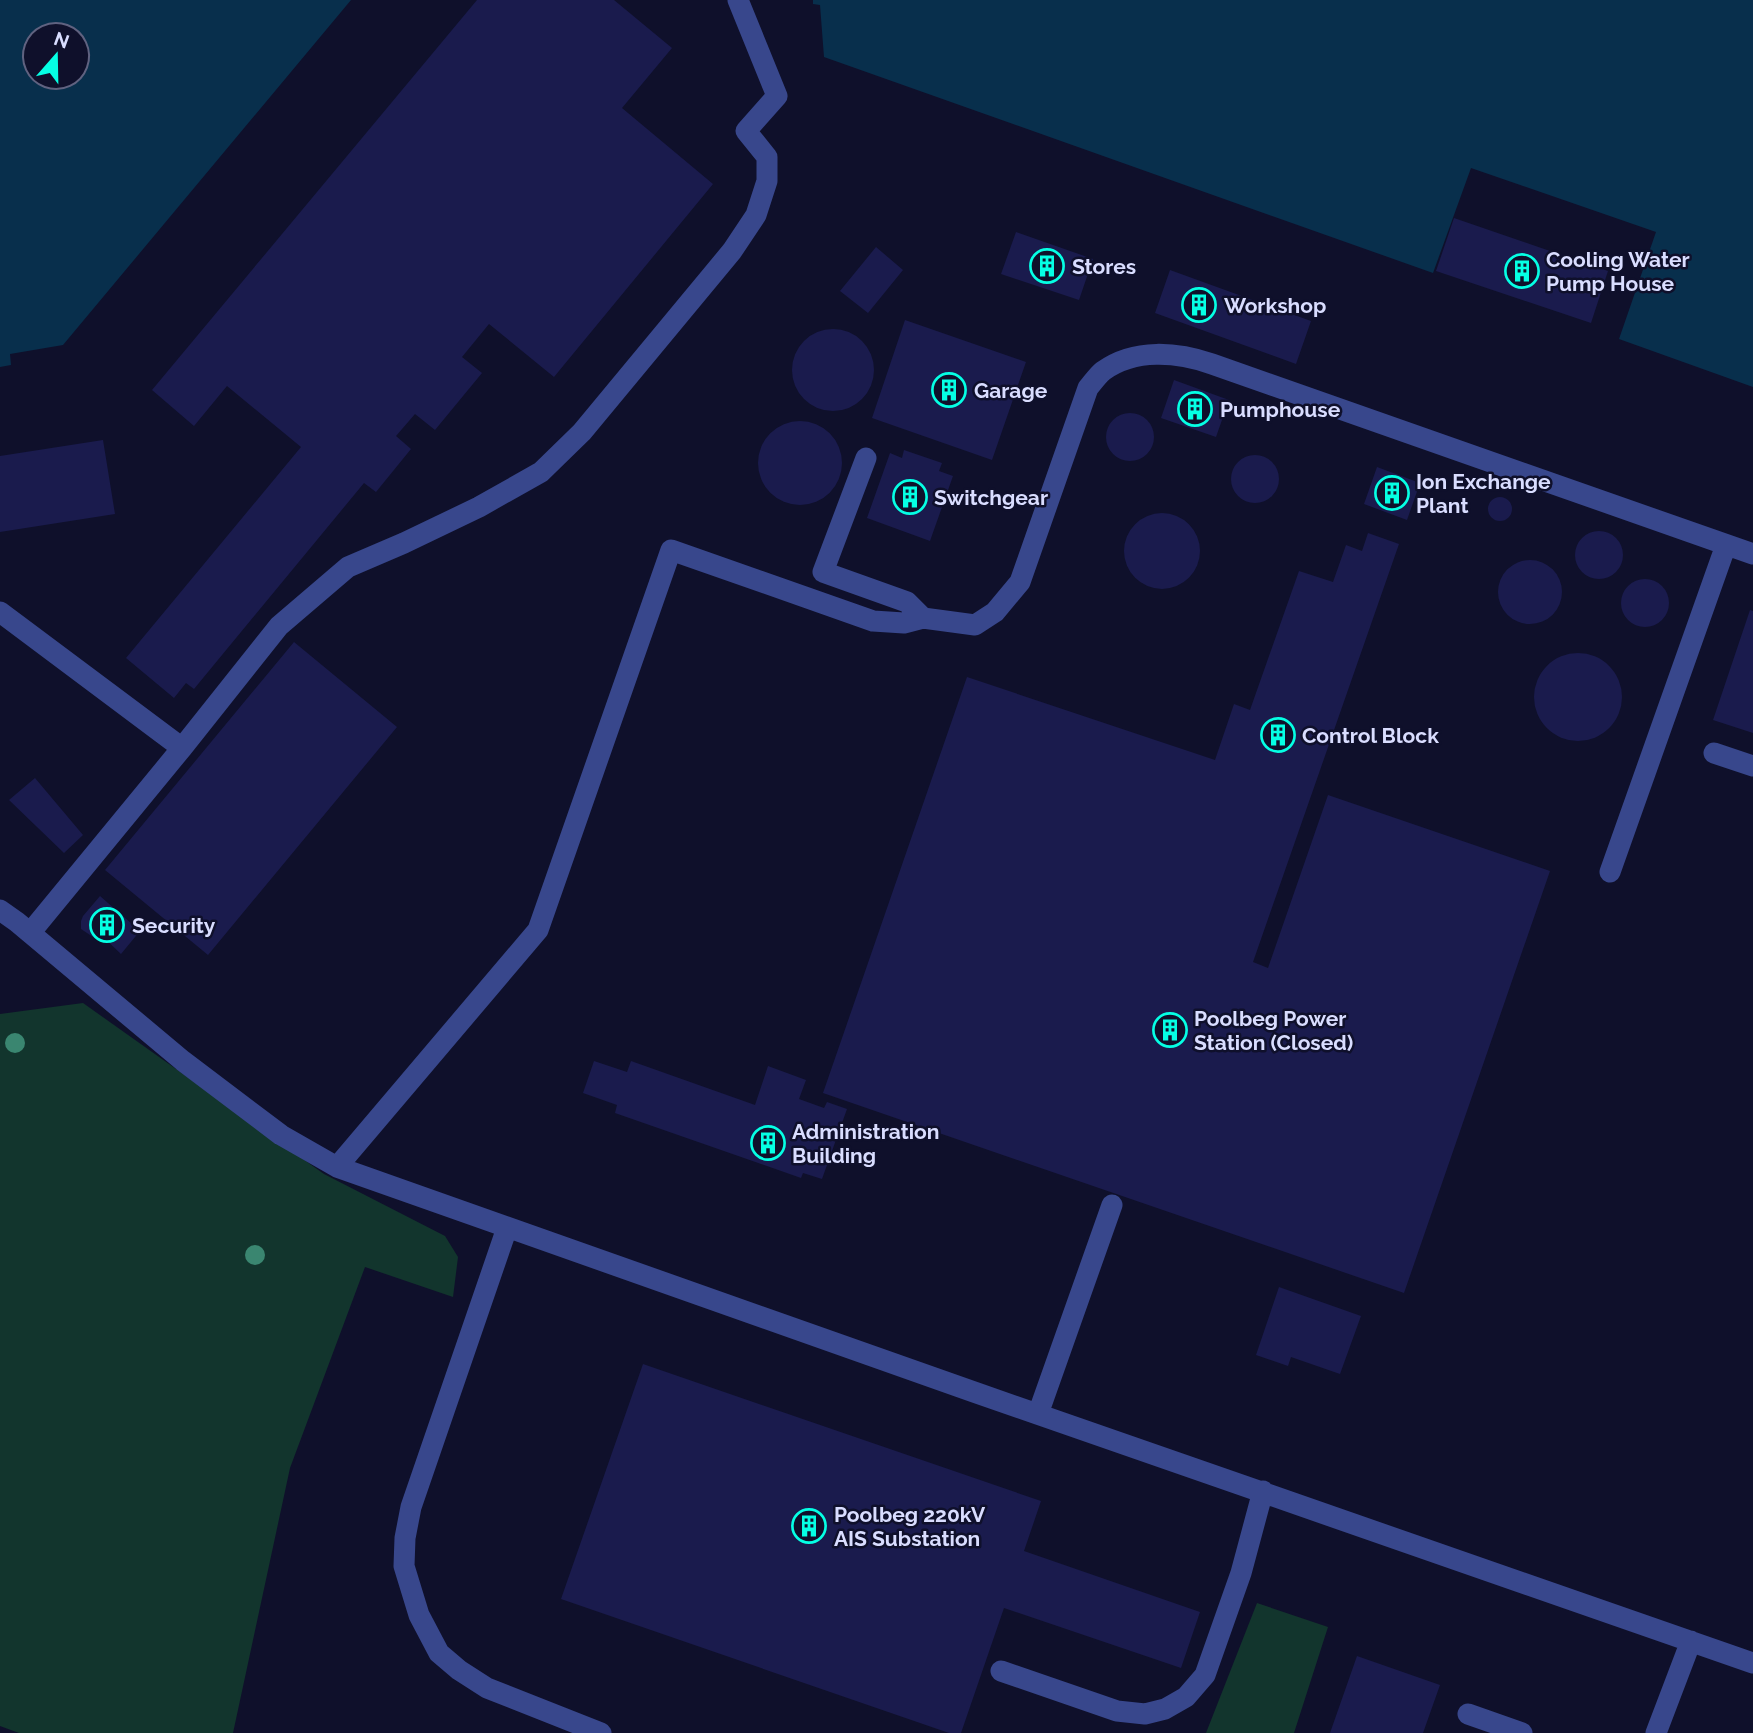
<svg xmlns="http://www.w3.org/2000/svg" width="1753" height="1733" viewBox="0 0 1753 1733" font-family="Raleway,sans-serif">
<rect width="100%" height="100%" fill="#0f102b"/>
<path fill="#12352d" d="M83 1003 324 1174 445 1236 458 1257 453 1297 365 1267 290 1468 233 1733H19L0 1726V1014Z
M1257 1603 1328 1627 1294 1733H1206Z"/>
<path fill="#082f4c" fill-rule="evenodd" d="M0 0H351L63 345 10 354 11 365 0 367ZM77 35V77H35V35Z
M813 0H1753V387L1619 339 1656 232 1471 168 1433 273 824 57 820 5 813 4Z"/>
<path fill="#1a1b4d" d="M477 0H614L672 48 622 108 713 184 554 377 489 324 462 357 482 373 435 430 415 414 396 436 411 449 376 492 364 483 194 689 186 683 174 698 126 658 301 447 227 386 194 426 152 390Z
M1454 218 1608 271 1591 323 1436 271Z
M1016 232 1093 259 1079 300 1001 274Z
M876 247 903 270 868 313 840 291Z
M1170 270 1311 321 1296 364 1155 313Z
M905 320 1026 362 992 460 872 418Z
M792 370a41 41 0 1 1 82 0a41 41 0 1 1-82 0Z
M1174 380 1229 400 1216 437 1161 418Z
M1106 437a24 24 0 1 1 48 0a24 24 0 1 1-48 0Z
M758 463a42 42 0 1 1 84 0a42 42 0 1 1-84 0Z
M103 440 115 514 0 532V456Z
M904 450 942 463 939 471 953 476 930 541 867 518 890 453 902 458Z
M1231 479a24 24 0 1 1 48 0a24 24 0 1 1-48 0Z
M1377 467 1420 483 1407 520 1364 504Z
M1488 509a12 12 0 1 1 24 0a12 12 0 1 1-24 0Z
M1124 551a38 38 0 1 1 76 0a38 38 0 1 1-76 0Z
M1575 555a24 24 0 1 1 48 0a24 24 0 1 1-48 0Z
M1368 533 1399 544 1253 962 1268 968 1328 795 1550 871 1404 1293 823 1093 967 677 1215 760 1234 704 1250 710 1299 571 1333 582 1346 545 1362 551Z
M1498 592a32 32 0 1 1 64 0a32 32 0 1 1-64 0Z
M1621 603a24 24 0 1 1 48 0a24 24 0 1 1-48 0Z
M1750 610 1753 611V733L1713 720Z
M294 642 397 727 208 955 105 870Z
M1534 697a44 44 0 1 1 88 0a44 44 0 1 1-88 0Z
M35 778 83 835 64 853 9 800Z
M100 896 140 931 121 954 101 935 93 937 81 929V921L83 916Z
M594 1061 627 1072 631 1061 755 1105 768 1066 806 1080 799 1099 824 1108 827 1102 847 1109 822 1179 803 1173 801 1178 615 1113 617 1105 583 1093Z
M1279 1287 1361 1316 1340 1374 1291 1357 1288 1366 1256 1355Z
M643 1364 1041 1501 1024 1551 1200 1612 1181 1668 1004 1608 961 1733H949L561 1599Z
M1357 1656 1440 1685 1423 1733H1330Z"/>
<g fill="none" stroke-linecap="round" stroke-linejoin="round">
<path stroke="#38478c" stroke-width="21" d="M866 458 823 572 907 602 923 618
M0 612 182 748
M1714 753 1753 766
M1610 872 1726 545
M0 910 17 922 183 1061 281 1135 337 1167 974 1392 1753 1663
M30 933 182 748 279 626 348 567 404 543 479 507 541 472 582 432 732 251 756 215 767 181V157L746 131 777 96 738 0
M337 1167 538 930 671 550 873 621 904 623 923 618 975 625 995 612 1020 582 1088 388C1093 382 1098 375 1103 371 1135 348 1177 352 1212 364L1753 554
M507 1228 411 1507 405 1538 404 1566 419 1615 439 1653 459 1670 487 1688 601 1733
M1038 1414 1112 1205
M1001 1671 1117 1711 1145 1714 1165 1709 1186 1697 1205 1675 1241 1573 1263 1491
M1468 1714 1522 1733
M1656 1733 1691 1641"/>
</g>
<g fill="#3a8670">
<circle cx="15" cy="1043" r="10"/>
<circle cx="255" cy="1255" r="10"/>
</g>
<defs>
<g id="building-ring" transform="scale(1.75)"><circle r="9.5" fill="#0f102b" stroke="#05ffe4" stroke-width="1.5"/><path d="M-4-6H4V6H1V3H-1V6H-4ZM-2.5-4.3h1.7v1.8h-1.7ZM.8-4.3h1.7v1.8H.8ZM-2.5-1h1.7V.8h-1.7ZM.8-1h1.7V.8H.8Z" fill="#05ffe4"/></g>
</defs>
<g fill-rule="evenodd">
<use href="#building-ring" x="1047" y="266"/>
<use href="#building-ring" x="1522" y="271"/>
<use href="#building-ring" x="1199" y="305"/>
<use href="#building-ring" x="949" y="390"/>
<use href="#building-ring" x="1195" y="409"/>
<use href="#building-ring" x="1392" y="493"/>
<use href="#building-ring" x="910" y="497"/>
<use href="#building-ring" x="1278" y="735"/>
<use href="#building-ring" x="107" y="925"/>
<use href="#building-ring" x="1170" y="1030"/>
<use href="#building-ring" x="768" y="1143"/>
<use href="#building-ring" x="809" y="1526"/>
</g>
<g text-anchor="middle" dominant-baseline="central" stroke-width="5" stroke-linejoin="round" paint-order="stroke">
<g font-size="21" font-weight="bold" fill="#d9ddff" stroke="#0f102b" text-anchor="start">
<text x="1546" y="259">Cooling Water<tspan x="1546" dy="24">Pump House</tspan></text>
<text x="1072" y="266">Stores</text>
<text x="1224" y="305">Workshop</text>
<text x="974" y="390">Garage</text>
<text x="1220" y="409">Pumphouse</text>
<text x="1416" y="481">Ion Exchange<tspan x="1416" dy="24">Plant</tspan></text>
<text x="934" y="497">Switchgear</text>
<text x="1302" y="735">Control Block</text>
<text x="132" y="925">Security</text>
<text x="1194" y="1018">Poolbeg Power<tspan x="1194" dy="24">Station (Closed)</tspan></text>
<text x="792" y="1131">Administration<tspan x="792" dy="24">Building</tspan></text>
<text x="834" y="1514">Poolbeg 220kV<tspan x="834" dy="24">AIS Substation</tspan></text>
</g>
</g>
<g transform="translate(56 56) rotate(20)"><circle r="33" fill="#0f102b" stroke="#606280" stroke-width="2"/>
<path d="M0-5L12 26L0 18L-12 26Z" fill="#05ffe4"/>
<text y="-10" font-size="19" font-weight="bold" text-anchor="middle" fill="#d9ddff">N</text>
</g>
</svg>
